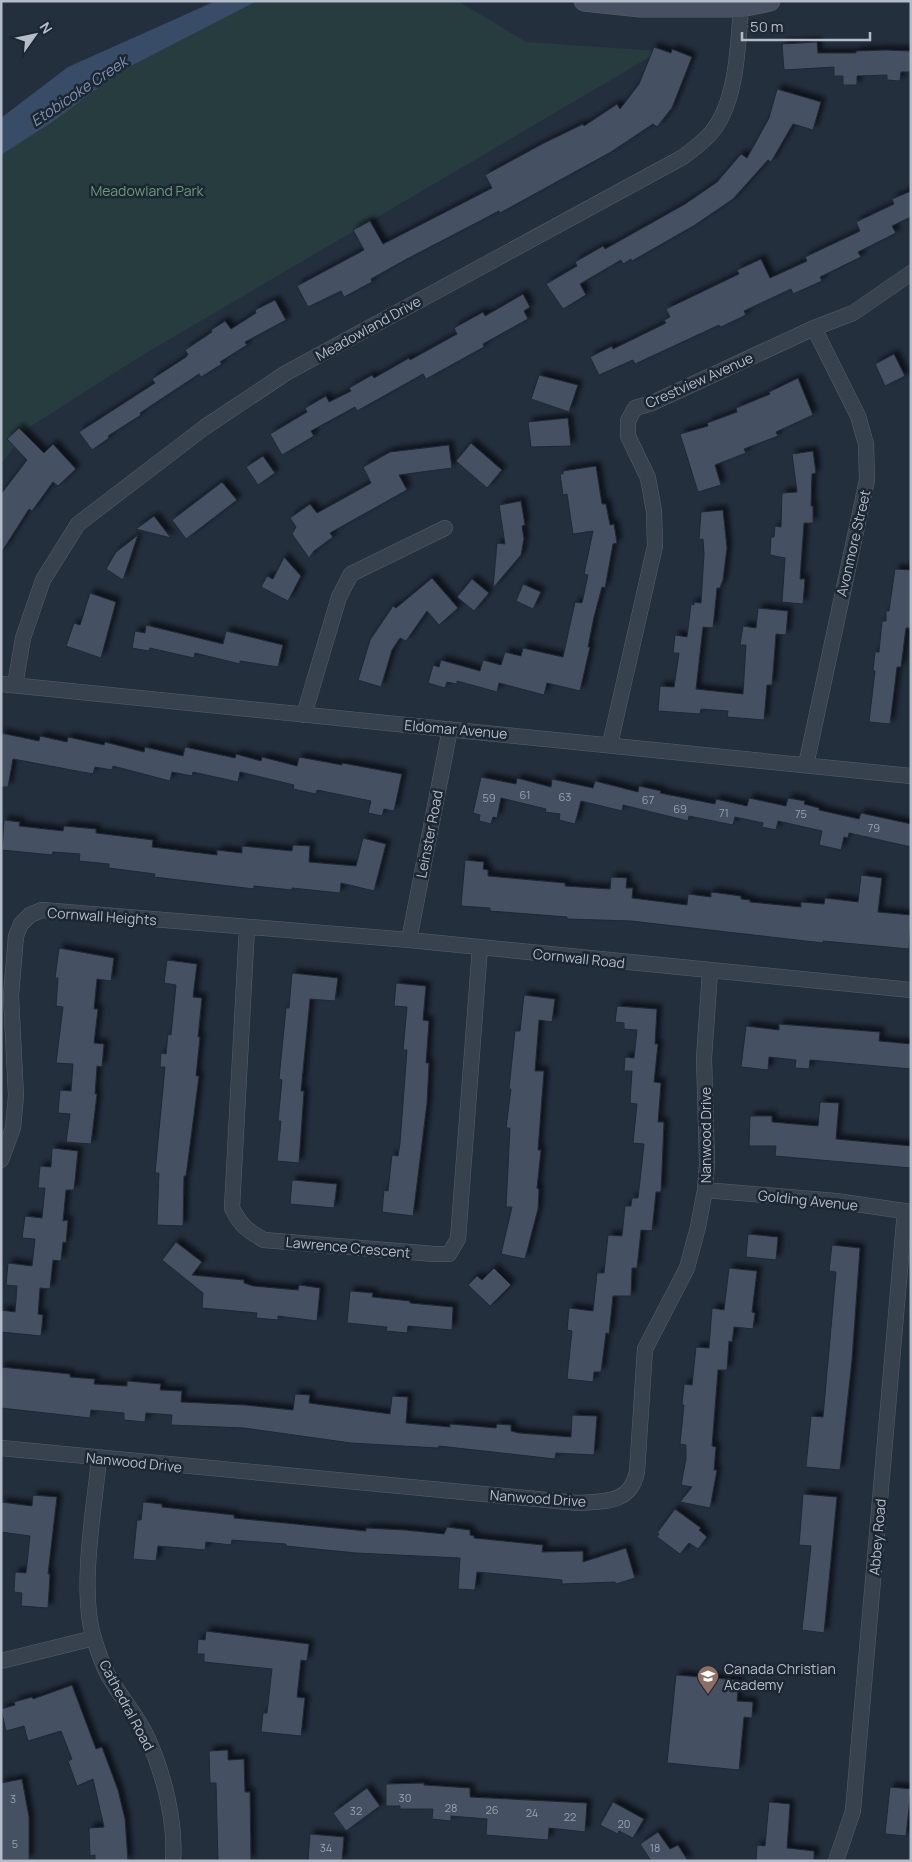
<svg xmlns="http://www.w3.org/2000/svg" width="912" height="1862" viewBox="0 0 912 1862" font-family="Manrope,sans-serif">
<defs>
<filter id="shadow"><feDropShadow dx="4.5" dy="-4.5" stdDeviation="2.5" flood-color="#0009"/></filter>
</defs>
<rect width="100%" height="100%" fill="#242f3e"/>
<path fill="#263c3f" d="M213 1H458L526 42 660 51 141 356 28 428 1 464V118L81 66Z"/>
<path fill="#394c67" d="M216 1H257L119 72 55 120 1 155V118L68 67Z"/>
<path fill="#455162" stroke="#1f2835" filter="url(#shadow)" d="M817 42 818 53H856V51L886 50 911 51V72H901L900 81 887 80V75L857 76V85H843V76H834V67L784 70 782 44Z
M654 47 671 53 672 49 692 57 672 108 657 127 653 124 611 152 500 213 499 211 405 260 371 279 372 282 344 297 341 291 308 307 297 286 364 250 353 230 370 221 383 244 492 188 485 175 542 144 583 124 584 126 617 104 620 109 639 84Z
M777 89 821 102 813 130 793 124 771 162 768 160 733 199 695 225 632 261 631 259 623 264 621 260 580 284 586 295 563 309 546 284 577 266 575 262 603 246 605 249 685 204 717 182 741 154 747 158 769 118Z
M911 191V217L892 226 896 233 858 252 861 257 820 277 822 281 793 294 791 289 744 311 746 315 721 327 719 325 635 364 633 360 599 375 590 357 612 346 613 349 666 323 664 320 670 317 666 309 739 274 737 270 761 259 770 278 807 261 805 257 860 231 856 222 894 204 892 199Z
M523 294 530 307 524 311 528 319 483 344 484 347 426 379 423 374 357 411 355 407 311 431 314 436 282 455 270 434 307 412 305 408 326 396 329 402 351 391 349 388 372 375 374 378 409 358 410 360 457 334 454 328 483 312 485 316Z
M275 300 286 320 245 342 247 345 220 362 222 364 201 377 199 374 140 413 141 415 108 436 109 438 92 450 79 432 155 383 152 379 186 357 188 354 185 350 212 332 211 330 225 321 231 329 256 313 255 310Z
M894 354 905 376 885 386 875 364Z
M539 375 578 385 569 412 531 399Z
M798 378 813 415 776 432 778 436 744 449 746 453 715 465 721 485 698 492 680 434 708 426 707 423 737 412 736 408 770 394 769 392Z
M568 418 571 446 531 447 528 422Z
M19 428 44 453 53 444 76 469 58 486 53 482 32 511 29 509 1 553V494L27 460 7 439Z
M471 443 502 470 487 488 456 461Z
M449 445 452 468 399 475 407 490 330 533 333 537 314 551 309 558 292 534 296 527 290 518 310 504 317 513 371 483 363 467 390 452Z
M813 451 816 473 812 474 811 506H813V523H804L800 579H805L803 604 782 602 785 558 770 555 771 537H774L775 526 781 527 782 493 797 492 792 454Z
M263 456 275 473 258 485 246 467Z
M596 466 602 504H606L610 525 614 524 617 543 613 544 605 588 602 587 594 617 588 647H590L580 691 547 683 544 695 499 683 497 692 457 681V684L447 682 445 688 428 683 433 665 439 667 441 660 480 671 483 660 501 665 505 652 521 656 523 648 563 657 575 602 582 603 588 575 584 574 593 531 573 534 567 494 563 495 560 474H563V471Z
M222 482 237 500 186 539 172 520Z
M521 501 525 525 522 526 524 539 521 555 493 588 497 543 505 544 499 505Z
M723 510 727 548 723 580 720 588H717L713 628 703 627 696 689 743 694 746 645H740L743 626 756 628 758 608 788 611 786 635 776 634 772 685H767L764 720 727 717 728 711 701 709 700 714 658 711 660 686 674 687 679 653H673L675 635 687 637 691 604 694 605V602L701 603 704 554 703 539 699 540 701 512Z
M154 516 171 538 136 529Z
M138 535 123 580 106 569 116 552Z
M284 557 301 576 288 601 261 587 267 576 273 579Z
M895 569 911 570V628H906L901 667H897L890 724 869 722 875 671H873L875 652H879L882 621H886V611H889Z
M432 578 458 608 439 625 427 611 406 641 400 638 392 650 381 687 358 680 370 640 393 606 396 608Z
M472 579 489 593 474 611 457 597Z
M523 584 541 592 533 609 516 601Z
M90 593 116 602 101 658 66 646 74 623 80 625Z
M146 625 223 644 226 631 283 645 278 667 240 661V664L195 653 194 658 150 648 149 651 132 648 135 631 145 633Z
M1 733 39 741 40 736 67 742 68 737 104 745 105 742 144 752 145 747 183 756 185 747 235 758 236 754 261 761 262 757 297 766 299 757 342 765V763L402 774 394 811 384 809 382 816 368 813 371 801 317 790 316 794 293 789 294 785 240 772 238 782 193 772 192 776 172 772 170 781 113 766 112 770 95 767 93 774 13 759 8 787H1Z
M481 777 516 784 517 778 551 787 552 779 593 788 595 781 638 792 639 786 661 791 660 793 715 804 716 799 747 806 749 798 786 806 788 798 805 801 804 804 819 808V810L859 819 861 813 911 824V847L849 833 848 838 844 837 841 850 819 845 822 831 778 821 776 830 762 827 763 823 735 817 733 825 689 816 688 821 623 805 622 811 581 801 575 824 559 820 560 814 545 812 546 809 501 798 497 818 493 817 491 824 479 821 480 815 473 813Z
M4 820 20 822 19 826 63 831 64 826 96 829V833L153 840 152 847 217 855V850L242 853V846L292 851 293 845 310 846 309 862 356 866 363 838 386 844 374 891 341 883 340 893 292 888V890L254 886V889L154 877 155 874 109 868V864L79 861 80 854 53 852 52 855 2 850Z
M465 860 484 862 483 869 488 870V876L565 883V886L610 889 611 877 627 878 626 888H633L632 898 687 905 688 894 711 897V892L741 896V899L750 900V902L801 907V902L824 904 825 898 858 902 861 875 882 878 878 912 911 915 909 949 823 941V943L631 921 567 919V917L490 911V908L461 906Z
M59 948 114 958 111 981 97 979 94 1009H98L94 1043 104 1044 102 1067 97 1066 95 1094H97L91 1144 66 1142 70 1114 58 1113 60 1090 71 1091 73 1064 56 1063 63 1007 56 1006 58 978H55Z
M167 960 197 964 193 997 202 998 198 1037H200L196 1076H199L186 1176H184L183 1226 157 1225 159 1173H155L165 1067H160L161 1053 166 1054 168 1034 171 1035 176 985 164 983Z
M292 973 338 978 335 1001 310 999 301 1091H304L299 1163 277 1161 281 1121H278L282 1080 279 1079 286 1008H289Z
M396 983 426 986 423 1020 429 1021 426 1063H429L427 1103 413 1216 382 1212 384 1190 388 1191 392 1155 398 1156 400 1143 407 1050H403L407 1007 394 1006Z
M524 995 555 999 552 1022 539 1020 535 1071H544L538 1150H541L537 1188 539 1189 538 1209 525 1259 501 1254 512 1207H506L510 1128H506L511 1089H509L515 1031H520Z
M617 1006 657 1009 655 1044H658L654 1082 661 1083 658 1122H664L661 1192H656L652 1231 641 1230 637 1268H632L631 1296H613L609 1334 606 1333 601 1372H594L593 1382 567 1379 572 1331 567 1330 569 1308 593 1311 597 1273H604L608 1235 622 1236 625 1206H631L632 1198H638L644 1144 633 1143 637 1104 630 1103 632 1071H624L625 1057 634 1058 637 1030 624 1029V1023L615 1022Z
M779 1024 880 1032 879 1041 911 1044V1069L810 1060 809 1069 795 1068 796 1060 769 1057 768 1070 741 1067 746 1026 779 1030Z
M820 1102 839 1103 836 1139 911 1146V1168L775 1156 776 1146H749L750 1116H772V1122L818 1126Z
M52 1148 78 1151 74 1190H66L63 1221 68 1220 66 1243 63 1242 61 1261 53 1260 50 1289 40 1288 38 1314 43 1315 41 1336 1 1332V1310L15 1312 17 1286 6 1285 8 1263 32 1266 35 1239 22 1238 25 1216 42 1218 45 1188H38L40 1166 51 1167Z
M292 1180 337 1184 334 1208 290 1204Z
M748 1234 778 1237 776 1260 746 1257Z
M176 1242 202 1262 192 1275 244 1280V1283L253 1286 298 1290 299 1285 320 1288 317 1321 278 1316V1320L256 1318 257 1313 202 1308 203 1293 162 1260Z
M832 1245 860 1248 852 1360 840 1470 806 1467 811 1416 823 1417 836 1272 829 1271Z
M494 1268 511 1285 490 1306 468 1285 477 1276 482 1280Z
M729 1268 757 1271 752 1312 755 1313 753 1329 734 1327 732 1342 729 1341 727 1370H718L712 1446 716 1447 714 1470H717L710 1508 680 1502 692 1487 681 1485 686 1459V1445L680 1444 684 1405H682L684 1384 692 1385 696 1347 709 1348 712 1308 724 1310Z
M350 1291 373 1293 372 1297 410 1301V1303L453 1307 452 1330 408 1326 407 1333 386 1331 387 1327 347 1323Z
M1 1367 70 1374V1377L95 1379 94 1384 127 1386V1381L161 1384 160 1390 182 1391 181 1402 245 1405 293 1410 295 1394 310 1395 309 1403 390 1414 392 1396 408 1397 406 1423 450 1427V1424L496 1428 497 1424 511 1425V1431L519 1433 571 1437 572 1415 597 1416 594 1455 556 1453 555 1459 439 1446 438 1448 351 1443 244 1428 171 1425 172 1415 146 1413 145 1422 124 1420V1413L91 1410 90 1418 1 1408Z
M803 1494 837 1497 824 1633 802 1630 811 1546 799 1545Z
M33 1495 57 1497 48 1574H50L48 1608 21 1606 22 1593 14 1592 15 1572 26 1573 30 1536 1 1532V1502L32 1506Z
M143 1502 162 1504V1507L234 1515V1518L366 1531V1528L405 1530 444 1534 447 1527 470 1530V1535L474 1536V1538L543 1545 542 1552 583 1551V1562L626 1548 635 1578 616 1584 615 1582 562 1584V1580L477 1572 475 1590 458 1589 460 1558 356 1553 286 1546V1544L232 1540 231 1545 206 1542 205 1550 158 1546 156 1561 133 1559 137 1520H141Z
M675 1509 701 1528 699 1530 707 1537 698 1549 689 1543 680 1554 657 1537 659 1534 657 1533Z
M206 1631 309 1644 307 1661 301 1660 297 1697 305 1698 301 1736 261 1732 263 1713H267L272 1669 204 1662V1654H197L198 1639 205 1640Z
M676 1675 739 1680 737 1701 753 1702 752 1718 744 1717 739 1770 667 1763Z
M72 1685 96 1749 102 1747 118 1790 125 1819 128 1861H95V1855L90 1856 89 1828 104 1827 93 1779 77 1786 68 1761 72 1759 61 1731 28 1741 24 1726 6 1731 1 1709 15 1705 14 1702 32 1697 33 1699Z
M228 1750V1760L244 1759 245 1792H250L251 1861H218L216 1783H210L209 1751Z
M22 1779 29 1817V1860H1V1783Z
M424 1783V1785L470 1788V1797L587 1803 585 1832 549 1828 548 1840 486 1835 487 1819 451 1816V1821L432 1819 433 1809H400V1806H386V1784Z
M890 1787 911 1789 906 1836 885 1834Z
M367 1788 380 1806 346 1831 333 1813Z
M613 1802 644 1819 633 1838 619 1831 618 1834 600 1825Z
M769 1802 790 1804 787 1848 814 1851V1861H756L757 1845 765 1846Z
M658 1832 670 1849 678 1845 688 1861H651L640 1844Z
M310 1834 344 1837 342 1861H308Z"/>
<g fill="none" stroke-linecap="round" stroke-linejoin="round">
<g stroke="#565f6c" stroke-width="16">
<path id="street" d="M1 684 911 776
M15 685 23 638 43 580 78 524 205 427 286 373 683 157C692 150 702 143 710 134 737 104 738 46 741 7
M304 715 339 597 351 574 445 528
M610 744 655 546 654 511 648 478 628 436V421L635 408 652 403 814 328 853 313 911 273
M806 765 867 480 866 444 858 416 814 328
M247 927 232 1208C240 1225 248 1231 264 1240L434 1254H449L458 1239 480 947
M409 940 450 729
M1 1160 13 1128 16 1096 11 996 16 936 21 924 30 915 42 910 409 940 911 990
M705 1190 836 1201 911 1212
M1 1448 578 1503C605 1501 630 1504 637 1472L645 1349 687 1268 698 1227 705 1190 707 1163 704 1058 710 972
M99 1459C94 1510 79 1591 94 1639 98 1651 102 1664 108 1675 120 1697 138 1716 148 1739 164 1775 176 1822 173 1861
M1 1661 94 1638
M836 1861 853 1811 905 1211"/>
</g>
<g stroke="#565f6c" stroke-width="21">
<path id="secondary" d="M584 1 640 7H741L770 1"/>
</g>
<use href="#street" stroke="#38414e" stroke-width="15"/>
<use href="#secondary" stroke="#465061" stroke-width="20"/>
</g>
<defs>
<g id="school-pin" transform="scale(1.125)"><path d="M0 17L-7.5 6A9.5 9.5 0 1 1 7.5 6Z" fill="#8d6e63" stroke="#1d2633"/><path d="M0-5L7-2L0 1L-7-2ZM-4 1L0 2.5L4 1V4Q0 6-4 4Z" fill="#fff"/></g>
</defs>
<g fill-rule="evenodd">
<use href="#school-pin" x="708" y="1676"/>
</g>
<g text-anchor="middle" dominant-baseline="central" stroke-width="5" stroke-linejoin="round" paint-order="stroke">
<g font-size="11" fill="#98a1af">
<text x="525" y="794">61</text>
<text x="565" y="796">63</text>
<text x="489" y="797">59</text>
<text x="648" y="799">67</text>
<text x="680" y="808">69</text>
<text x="724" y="812">71</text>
<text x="801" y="813">75</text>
<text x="874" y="827">79</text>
<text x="405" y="1797">30</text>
<text x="13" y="1798">3</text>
<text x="451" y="1807">28</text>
<text x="492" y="1809">26</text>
<text x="356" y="1810">32</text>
<text x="532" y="1812">24</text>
<text x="570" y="1816">22</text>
<text x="624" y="1823">20</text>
<text x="15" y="1843">5</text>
<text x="326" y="1847">34</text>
<text x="655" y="1847">18</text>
</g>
<g font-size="14" fill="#6b9a76" stroke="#1d2633">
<text x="147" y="190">Meadowland Park</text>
</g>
<g font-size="14" fill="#b4bcc9" stroke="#1d2633">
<text transform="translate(368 328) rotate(-29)">Meadowland Drive</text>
<text transform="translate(699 380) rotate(-24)">Crestview Avenue</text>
<text transform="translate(853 543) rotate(-77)">Avonmore Street</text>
<text transform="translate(456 729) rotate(5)">Eldomar Avenue</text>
<text transform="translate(429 834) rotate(-79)">Leinster Road</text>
<text transform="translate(102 916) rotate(4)">Cornwall Heights</text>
<text transform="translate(579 958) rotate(6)">Cornwall Road</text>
<text transform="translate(705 1135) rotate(-90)">Nanwood Drive</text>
<text transform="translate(808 1200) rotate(6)">Golding Avenue</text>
<text transform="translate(348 1247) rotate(5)">Lawrence Crescent</text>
<text transform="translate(134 1462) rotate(6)">Nanwood Drive</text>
<text transform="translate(538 1498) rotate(4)">Nanwood Drive</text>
<text transform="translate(877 1537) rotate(-85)">Abbey Road</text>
<text transform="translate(127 1705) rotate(62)">Cathedral Road</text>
</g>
<g font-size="14" fill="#b4bcc9" stroke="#1d2633" text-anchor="start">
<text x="724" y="1668">Canada Christian<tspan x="724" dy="16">Academy</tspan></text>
</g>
<g font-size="15" font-style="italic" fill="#7c92b1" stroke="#1d2633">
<text transform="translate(79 91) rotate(-34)">Etobicoke Creek</text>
</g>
</g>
<rect width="912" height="1862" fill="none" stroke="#b4bcc9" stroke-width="5"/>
<g transform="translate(35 35) rotate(57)" stroke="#1d2633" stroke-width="4" paint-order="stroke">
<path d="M0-4L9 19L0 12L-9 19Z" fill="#b4bcc9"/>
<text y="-8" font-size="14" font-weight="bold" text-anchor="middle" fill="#b4bcc9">N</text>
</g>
<path d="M742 32v8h128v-8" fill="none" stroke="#b4bcc9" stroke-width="2.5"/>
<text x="750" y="32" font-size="15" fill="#b4bcc9" stroke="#1d2633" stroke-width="4" paint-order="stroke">50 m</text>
</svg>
